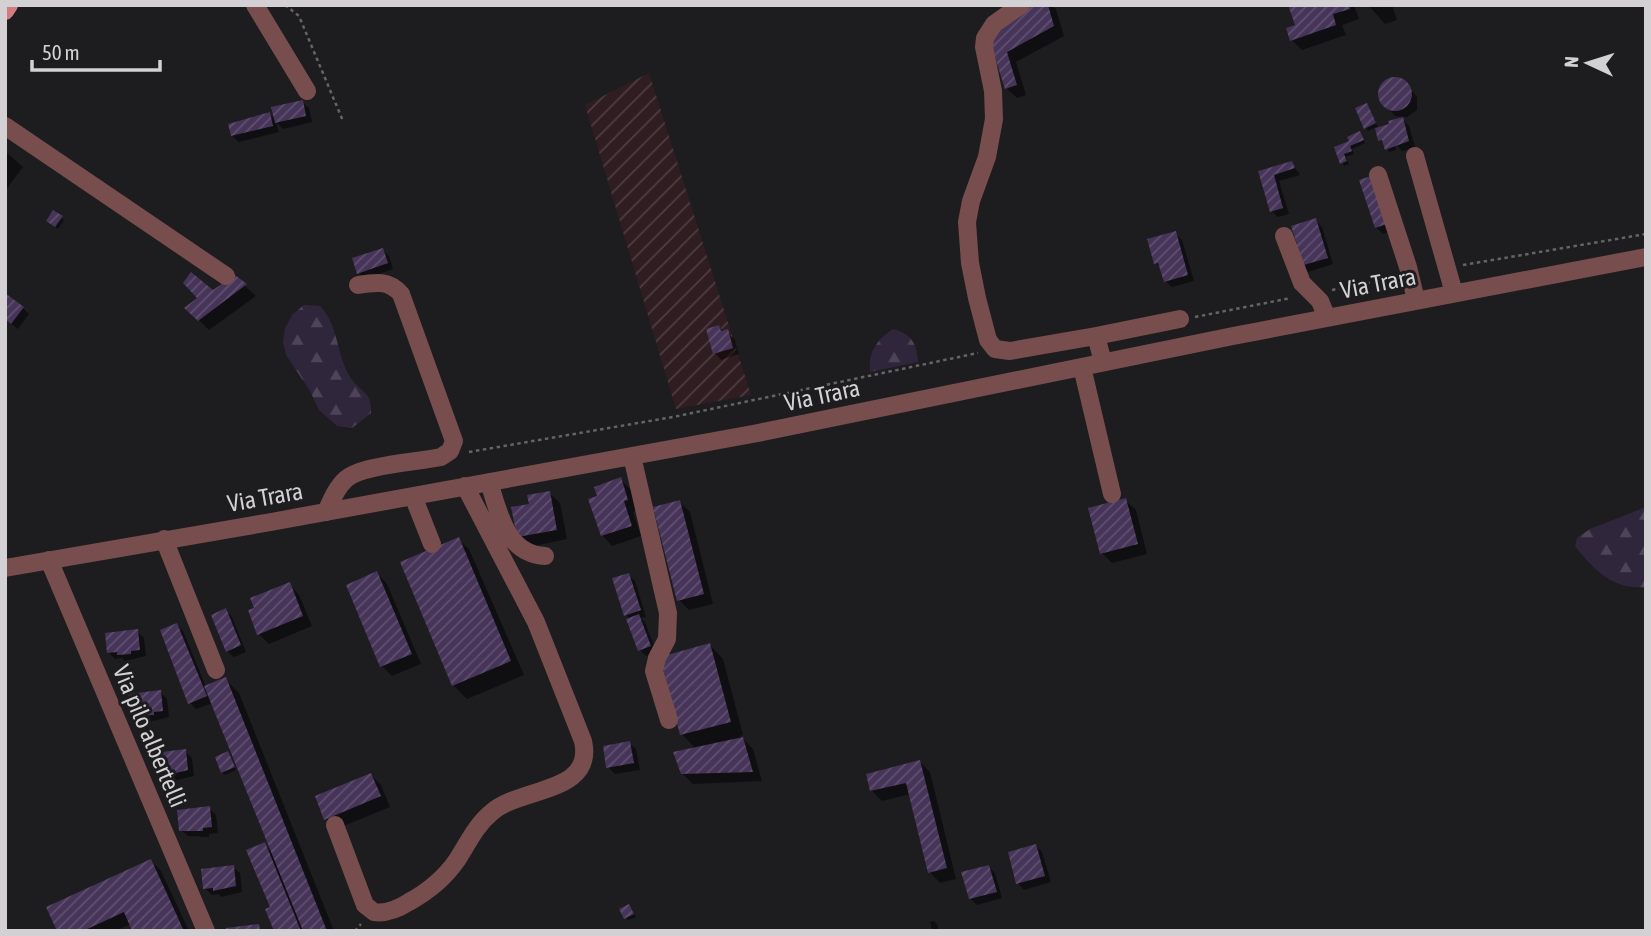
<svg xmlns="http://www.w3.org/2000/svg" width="1651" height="936" viewBox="0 0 1651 936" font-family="'Asap Condensed',sans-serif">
<defs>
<pattern id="industrial-furrows" width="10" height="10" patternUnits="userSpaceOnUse" patternTransform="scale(1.75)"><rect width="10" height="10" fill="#301d22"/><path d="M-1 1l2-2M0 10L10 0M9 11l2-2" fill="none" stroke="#4d3d41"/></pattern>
<pattern id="forest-firs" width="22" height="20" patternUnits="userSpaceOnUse" patternTransform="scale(1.75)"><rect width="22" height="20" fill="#30263c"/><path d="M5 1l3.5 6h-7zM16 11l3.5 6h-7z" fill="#4d4457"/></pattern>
<pattern id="building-hatch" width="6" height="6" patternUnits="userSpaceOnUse" patternTransform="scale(1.75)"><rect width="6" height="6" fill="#463459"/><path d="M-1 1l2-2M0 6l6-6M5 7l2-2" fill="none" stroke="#605070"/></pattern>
</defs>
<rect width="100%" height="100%" fill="#1d1c1f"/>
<path fill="url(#industrial-furrows)" d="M649 73 751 395 676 409 585 105Z"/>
<path fill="url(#forest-firs)" d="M304 305 320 306C339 326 336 354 350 377 360 393 372 390 371 413L352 428 337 426 319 410 310 391 286 355 283 342 285 328 293 314Z
M893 329C911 334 917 343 918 362L870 372C868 351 877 340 893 329Z
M1646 507V587C1613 590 1594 570 1575 546L1577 538 1590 529Z"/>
<path fill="#0007" d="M1034 5H1051L1056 9 1064 36 1016 62 1026 95 1017 98 1006 88 991 34Z
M1290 5H1354L1359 19 1342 25 1346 35 1302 50 1292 40 1297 26Z
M1368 5H1392L1397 20 1385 24Z
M1389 79 1403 80 1417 97V110L1407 117 1395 116 1379 99 1380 87Z
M302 102 309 108 312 122 283 129 276 122 279 132 239 142 232 136 269 114 276 120Z
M1366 105 1379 129 1403 119 1409 126 1415 147 1402 151 1395 143 1396 150 1389 152 1384 142 1380 140 1376 127 1368 131 1366 128Z
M1360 133 1365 143 1352 149 1354 154 1346 157 1349 164 1344 166 1336 148 1351 142Z
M5 151 23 167 5 191Z
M1292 163 1300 175 1279 181 1289 214 1278 217 1271 211 1260 172Z
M1361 181 1392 231 1383 234 1376 227Z
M61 218 64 220 58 229 51 223Z
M1315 220 1322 227 1333 264 1308 272 1301 265 1299 245Z
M1175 233 1182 240 1194 281 1172 287 1165 281 1162 270 1156 263Z
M382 250 389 256 393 269 365 279 359 273Z
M235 277 256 296 209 330 197 318 213 292Z
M23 308 29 314 18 329 5 319Z
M719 327 734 338 739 354 721 360 715 353Z
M620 479 631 490 637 510 633 512 641 536 612 546 602 535 599 497Z
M549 493 560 503 567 539 529 547 519 537Z
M1125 500 1136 510 1147 554 1112 563 1102 553Z
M679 501 690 512 713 604 689 610 679 600Z
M458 539 469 549 524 675 467 699 453 685Z
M377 573 387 584 421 664 392 676 382 666Z
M628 575 635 581 646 617 641 618 645 622 656 652 646 656 640 650 630 619 626 615Z
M289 584 299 595 312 626 269 644 259 634Z
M226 610 232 617 246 652 234 657 227 651Z
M177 625 183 631 206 687 225 679 239 693 334 931H276L264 844 274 854 213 703 196 709 190 703Z
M137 631 144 638 146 656 125 661 122 658 115 659 109 653Z
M710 645 723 659 743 735 740 736 753 749 762 781 693 784 682 773 696 749 682 734Z
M160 692 167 699 169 717 149 722 146 719 139 720 132 714Z
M629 743 636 749 640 770 615 774 608 767Z
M185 751 192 758 194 776 173 781 171 779 164 780 157 773Z
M228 753 236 770 225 775 222 772Z
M920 762 930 772 956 879 940 883 930 872 910 794 882 801 872 791Z
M371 775 381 785 390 807 336 829 326 819Z
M209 808 216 815 218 833 209 834V837L188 836 181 830Z
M1036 846 1042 852 1051 882 1024 890 1018 883Z
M151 861 161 871 189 931H134L131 924 115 931H59Z
M233 867 240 873 242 892 221 897 219 894 212 895 205 888Z
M989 867 995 873 1002 898 977 905 970 898Z
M629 906 636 917 628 920 626 918Z
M934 921 937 924 939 931H932L930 922Z"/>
<path fill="url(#building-hatch)" d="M1030 5H1048L1054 26 1007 52 1017 85 1005 89 990 42 996 23Z
M1288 5H1349L1350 9 1333 14 1336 25 1290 41 1286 28 1295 25Z
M1378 94a17 17 0 1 1 34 0a17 17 0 1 1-34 0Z
M303 100 306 116 275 123 271 107Z
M1367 103 1376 123 1364 129 1355 108Z
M270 112 273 126 231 136 228 124Z
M1403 117 1409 141 1385 150 1382 140 1378 141 1375 128 1389 124 1388 121Z
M1360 131 1364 140 1350 146 1352 151 1344 154 1347 161 1340 164 1334 147 1349 141 1347 137Z
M1292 161 1295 168 1274 175 1283 208 1270 212 1258 171Z
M1371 176 1387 224 1375 228 1359 180Z
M53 210 63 216 55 227 46 221Z
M1316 218 1328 258 1300 266 1293 245 1297 244 1291 226Z
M1176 231 1188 275 1164 282 1158 263 1154 264 1147 239Z
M383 248 388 263 357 274 352 258Z
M191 272 213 290 235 275 247 284 198 321 184 308 197 298 183 283Z
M5 293 24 307 11 324 5 319Z
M719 325 721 331 728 329 733 348 713 354 706 329Z
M621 477 628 500 624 501 632 526 601 536 588 499 597 496 594 487Z
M550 491 557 530 517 537 511 507 529 504 527 495Z
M1126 498 1138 544 1100 554 1088 508Z
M680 500 704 594 677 601 653 507Z
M459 537 511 661 452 686 400 562Z
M377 571 412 654 380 667 346 585Z
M629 573 641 610 624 616 612 578Z
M290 582 303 616 257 635 248 610 254 608 250 598Z
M226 608 241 645 226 652 211 615Z
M639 614 651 646 638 651 626 619Z
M177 623 207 696 188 704 160 630Z
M138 629 140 650 131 651V654L117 655V652L107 653 105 633Z
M710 643 731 722 680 735 660 657Z
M226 677 327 931H303L204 686Z
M161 690 163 711 154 712V715L140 716V713L131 714 128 694Z
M743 737 753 772 681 774 673 752Z
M630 741 634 763 606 768 603 746Z
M186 749 188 770 165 776V773L155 774 153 753Z
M228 751 235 767 221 773 215 757Z
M920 760 947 868 928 873 906 783 870 791 866 774Z
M371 773 381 796 324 820 315 796Z
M210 806 212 827 203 828V831H179L177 810Z
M265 842 301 931H274L265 909 270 907 246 850Z
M1036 844 1045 876 1016 884 1008 852Z
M151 859 184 931H132L124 912 83 931H57L46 907Z
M234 865 236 886 213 891V888L203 889 201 869Z
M989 865 997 892 969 899 961 872Z
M629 904 634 914 624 919 619 909Z
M259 924 260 931H226V928Z"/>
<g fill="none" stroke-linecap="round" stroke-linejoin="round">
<path stroke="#656366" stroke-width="2.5" stroke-dasharray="3.5 3.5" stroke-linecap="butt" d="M285 5 299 16 343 121
M1463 265 1646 234
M1332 290 1394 278
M1195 317 1291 298
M469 452 673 417 978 353
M355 931 361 924"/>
<path stroke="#774d4d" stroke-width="18" d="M255 5 307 91
M1021 5 994 24 985 38 984 47 993 91 994 119 987 157 971 201 967 222 970 263 977 298 988 340 995 349 1010 351 1096 336 1103 362
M5 126 226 276
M1415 156 1454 293
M1378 175 1408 267 1416 300
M1284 236 1302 283 1320 301 1327 318
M1096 336 1180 319
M1082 367 1112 494
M632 456 668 613 667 639 657 658 654 671 669 720
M489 482C499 513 506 554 545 556
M413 496 432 544
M326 512C331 501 336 488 346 479 361 465 419 462 441 457L450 451 454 441 401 294C389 280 375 282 358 285
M164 539 216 670
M49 560 206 931
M5 568 271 522 758 433 1233 336 1646 257
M335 825 365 905 374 912C387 914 398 909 409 902 429 891 444 879 457 860 468 843 476 825 492 812 520 787 595 794 583 741L536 622 465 486"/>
<path stroke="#d27c7d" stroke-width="18" d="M5 11 9 5"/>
</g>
<g text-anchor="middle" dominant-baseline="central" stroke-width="6" stroke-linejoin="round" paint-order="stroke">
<g font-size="24" fill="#d3d1d4" stroke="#1d1c1f">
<text transform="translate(1378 283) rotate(-11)">Via Trara</text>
<text transform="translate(822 395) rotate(-12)">Via Trara</text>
<text transform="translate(265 497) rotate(-10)">Via Trara</text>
<text transform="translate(150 736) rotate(67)">Via pilo albertelli</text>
</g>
</g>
<rect width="1651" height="936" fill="none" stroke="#d3d1d4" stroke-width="14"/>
<g transform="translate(1588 63) rotate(274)" stroke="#1d1c1f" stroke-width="5" paint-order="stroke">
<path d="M0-5L12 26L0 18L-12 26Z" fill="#d3d1d4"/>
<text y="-10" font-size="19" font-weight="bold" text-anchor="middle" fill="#d3d1d4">N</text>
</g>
<path d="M32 60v10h128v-10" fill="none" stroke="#d3d1d4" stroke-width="3.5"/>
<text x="42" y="60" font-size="21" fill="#d3d1d4" stroke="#1d1c1f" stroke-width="5" paint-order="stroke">50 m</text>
</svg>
